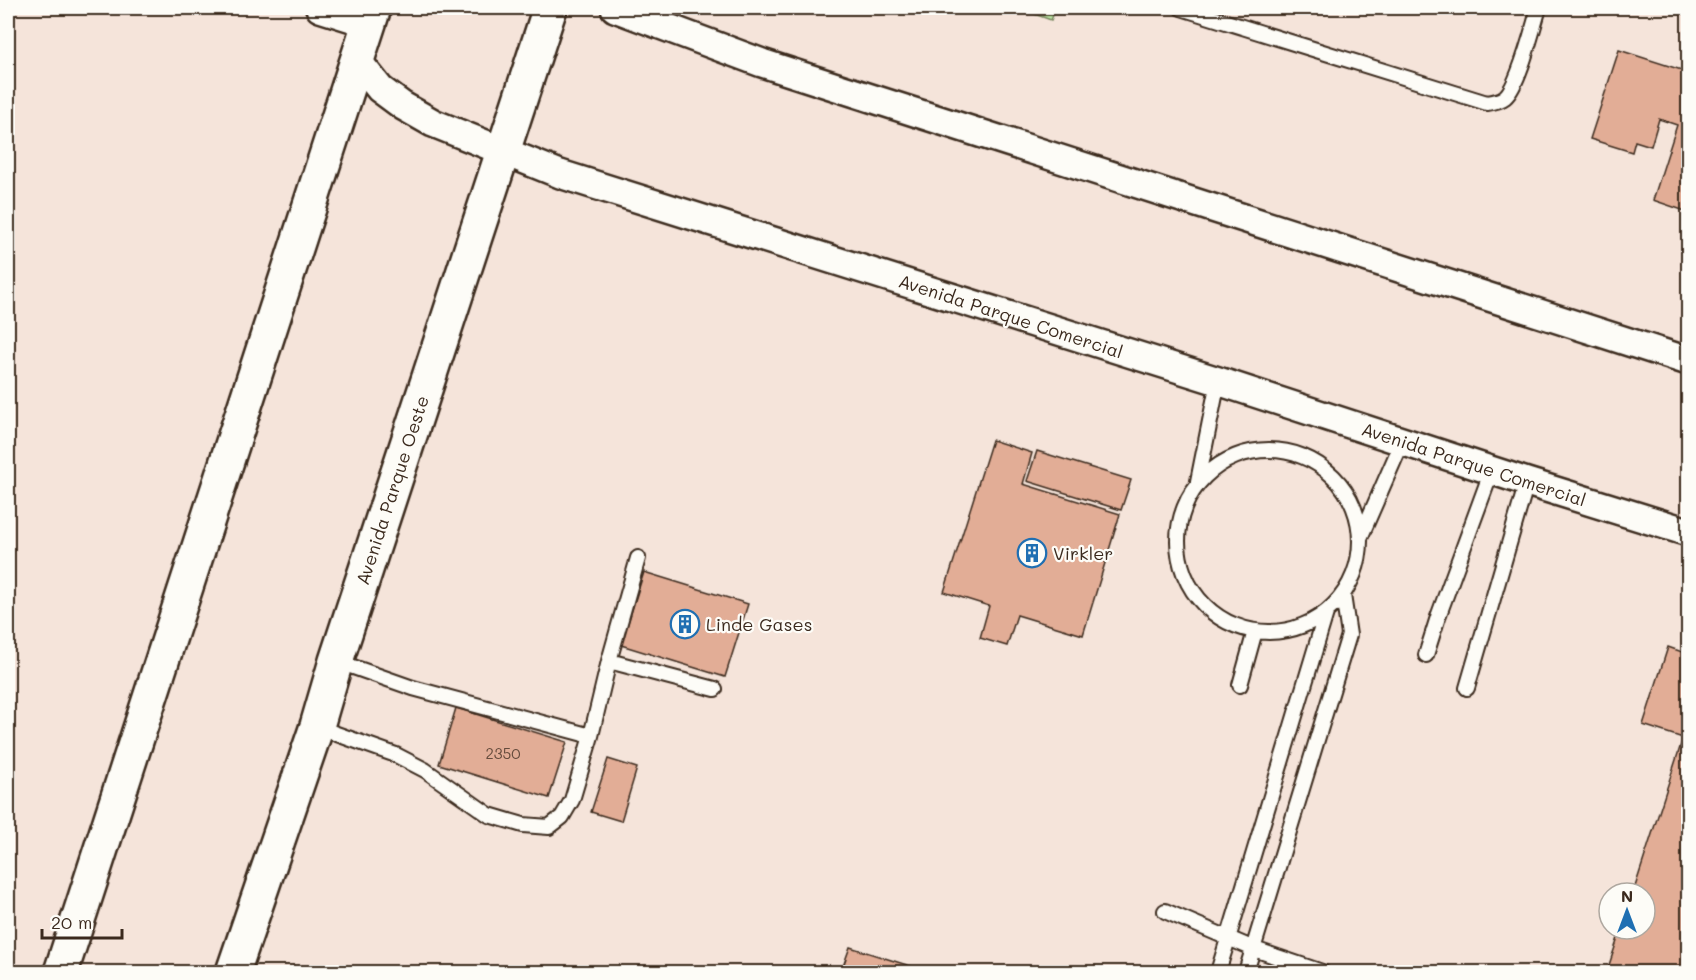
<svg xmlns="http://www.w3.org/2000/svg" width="1696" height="980" viewBox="0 0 1696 980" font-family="Mali,sans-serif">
<rect width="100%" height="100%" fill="#fdfcf7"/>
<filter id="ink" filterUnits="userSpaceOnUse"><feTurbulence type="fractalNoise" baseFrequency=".0167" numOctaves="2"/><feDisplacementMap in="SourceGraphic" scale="12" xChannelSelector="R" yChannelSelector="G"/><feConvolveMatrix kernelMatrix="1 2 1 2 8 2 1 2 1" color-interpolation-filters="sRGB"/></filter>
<g filter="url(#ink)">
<path fill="#f5e4da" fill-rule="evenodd" d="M8 8H1688V972H8ZM1609 893H1645V929H1609Z"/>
<path fill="#bae7a4" stroke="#7a8861" stroke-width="1.5" d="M1018 8H1056L1051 20Z"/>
<path fill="#e2ad96" stroke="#3b2a1e" stroke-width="1.5" d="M1619 50 1688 72V212L1653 200 1677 125 1659 119 1651 146 1635 141 1632 152 1590 139Z
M992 440 1032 453 1023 484 1120 514 1083 635 1017 615 1007 646 980 638 989 606 944 592Z
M1037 451 1131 480 1121 510 1027 481Z
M644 572 748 604 725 677 621 645Z
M1668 647 1688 654V972H1622L1608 968 1621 929H1645V893H1633L1683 738 1643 725Z
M456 708 567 742 549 798 439 764Z
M608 759 637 768 621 821 591 812Z
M850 947 929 972H841Z"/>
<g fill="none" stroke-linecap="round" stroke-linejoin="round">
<g stroke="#3b2a1e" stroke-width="18">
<path id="service" d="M1181 8 1487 103C1494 102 1500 101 1505 97 1519 85 1533 27 1539 8
M1178 541a91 91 0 1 1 182 0a91 91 0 1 1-182 0Z
M1198 481 1218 381
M1361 536 1403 440
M1426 655 1438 617 1492 470
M336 661 413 688 591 736
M609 661 715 689
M1240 685 1255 631
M1467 688 1527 482
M317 727 396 755 425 770 489 815 523 825 549 827 562 817 572 800 591 736 609 661 638 558
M1165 911 1254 949 1322 972
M1218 972 1326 613
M1246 972 1349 635 1343 595"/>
</g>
<g stroke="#3b2a1e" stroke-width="32">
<path id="minor" d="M320 8 368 23
M615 8 762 63 1688 361
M356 59 380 89 403 106 433 123 560 174 1218 381 1527 482 1688 532"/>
</g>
<g stroke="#3b2a1e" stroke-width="38">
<path id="tertiary" d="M61 972 374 8
M233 972 317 726 336 661 550 8"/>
</g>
<use href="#service" stroke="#fdfcf7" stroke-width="14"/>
<use href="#minor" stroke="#fdfcf7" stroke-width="27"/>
<use href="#tertiary" stroke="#fdfcf7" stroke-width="33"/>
</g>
</g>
<defs>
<g id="building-ring" transform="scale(1.5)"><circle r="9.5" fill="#fdfcf7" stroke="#1f6fb2" stroke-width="1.5"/><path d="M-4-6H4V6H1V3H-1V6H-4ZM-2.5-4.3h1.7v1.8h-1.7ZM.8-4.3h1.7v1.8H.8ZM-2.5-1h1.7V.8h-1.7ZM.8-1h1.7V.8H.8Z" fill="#1f6fb2"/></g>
</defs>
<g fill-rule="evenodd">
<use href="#building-ring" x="1032" y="553"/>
<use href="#building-ring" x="685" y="624"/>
</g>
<g text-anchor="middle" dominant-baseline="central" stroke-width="4.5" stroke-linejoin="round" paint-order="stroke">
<g font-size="15" fill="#654b3c">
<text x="503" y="753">2350</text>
</g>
<g font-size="18" fill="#3b2a1e" stroke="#fdfcf7">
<text transform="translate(1011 316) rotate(18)">Avenida Parque Comercial</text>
<text transform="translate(1474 464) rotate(18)">Avenida Parque Comercial</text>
<text transform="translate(392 490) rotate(-72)">Avenida Parque Oeste</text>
</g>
<g font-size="18" fill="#3b2a1e" stroke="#fdfcf7" text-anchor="start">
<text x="1053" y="553">Virkler</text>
<text x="706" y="624">Linde Gases</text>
</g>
</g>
<rect width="1696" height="980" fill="none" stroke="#fdfcf7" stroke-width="30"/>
<rect x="15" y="15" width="1666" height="950" fill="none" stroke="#3b2a1e" stroke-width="2" filter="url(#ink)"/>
<g transform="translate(1627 911)"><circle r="28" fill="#fdfcf7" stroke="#afa8a0" stroke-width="1.5"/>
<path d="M0-4.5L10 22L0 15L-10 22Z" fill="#1f6fb2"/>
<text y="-9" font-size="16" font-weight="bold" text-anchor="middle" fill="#3b2a1e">N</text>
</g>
<path d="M42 929v9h80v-9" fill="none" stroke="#3b2a1e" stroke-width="3"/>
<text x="51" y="929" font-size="18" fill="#3b2a1e" stroke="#fdfcf7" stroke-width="4.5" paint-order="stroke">20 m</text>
</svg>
